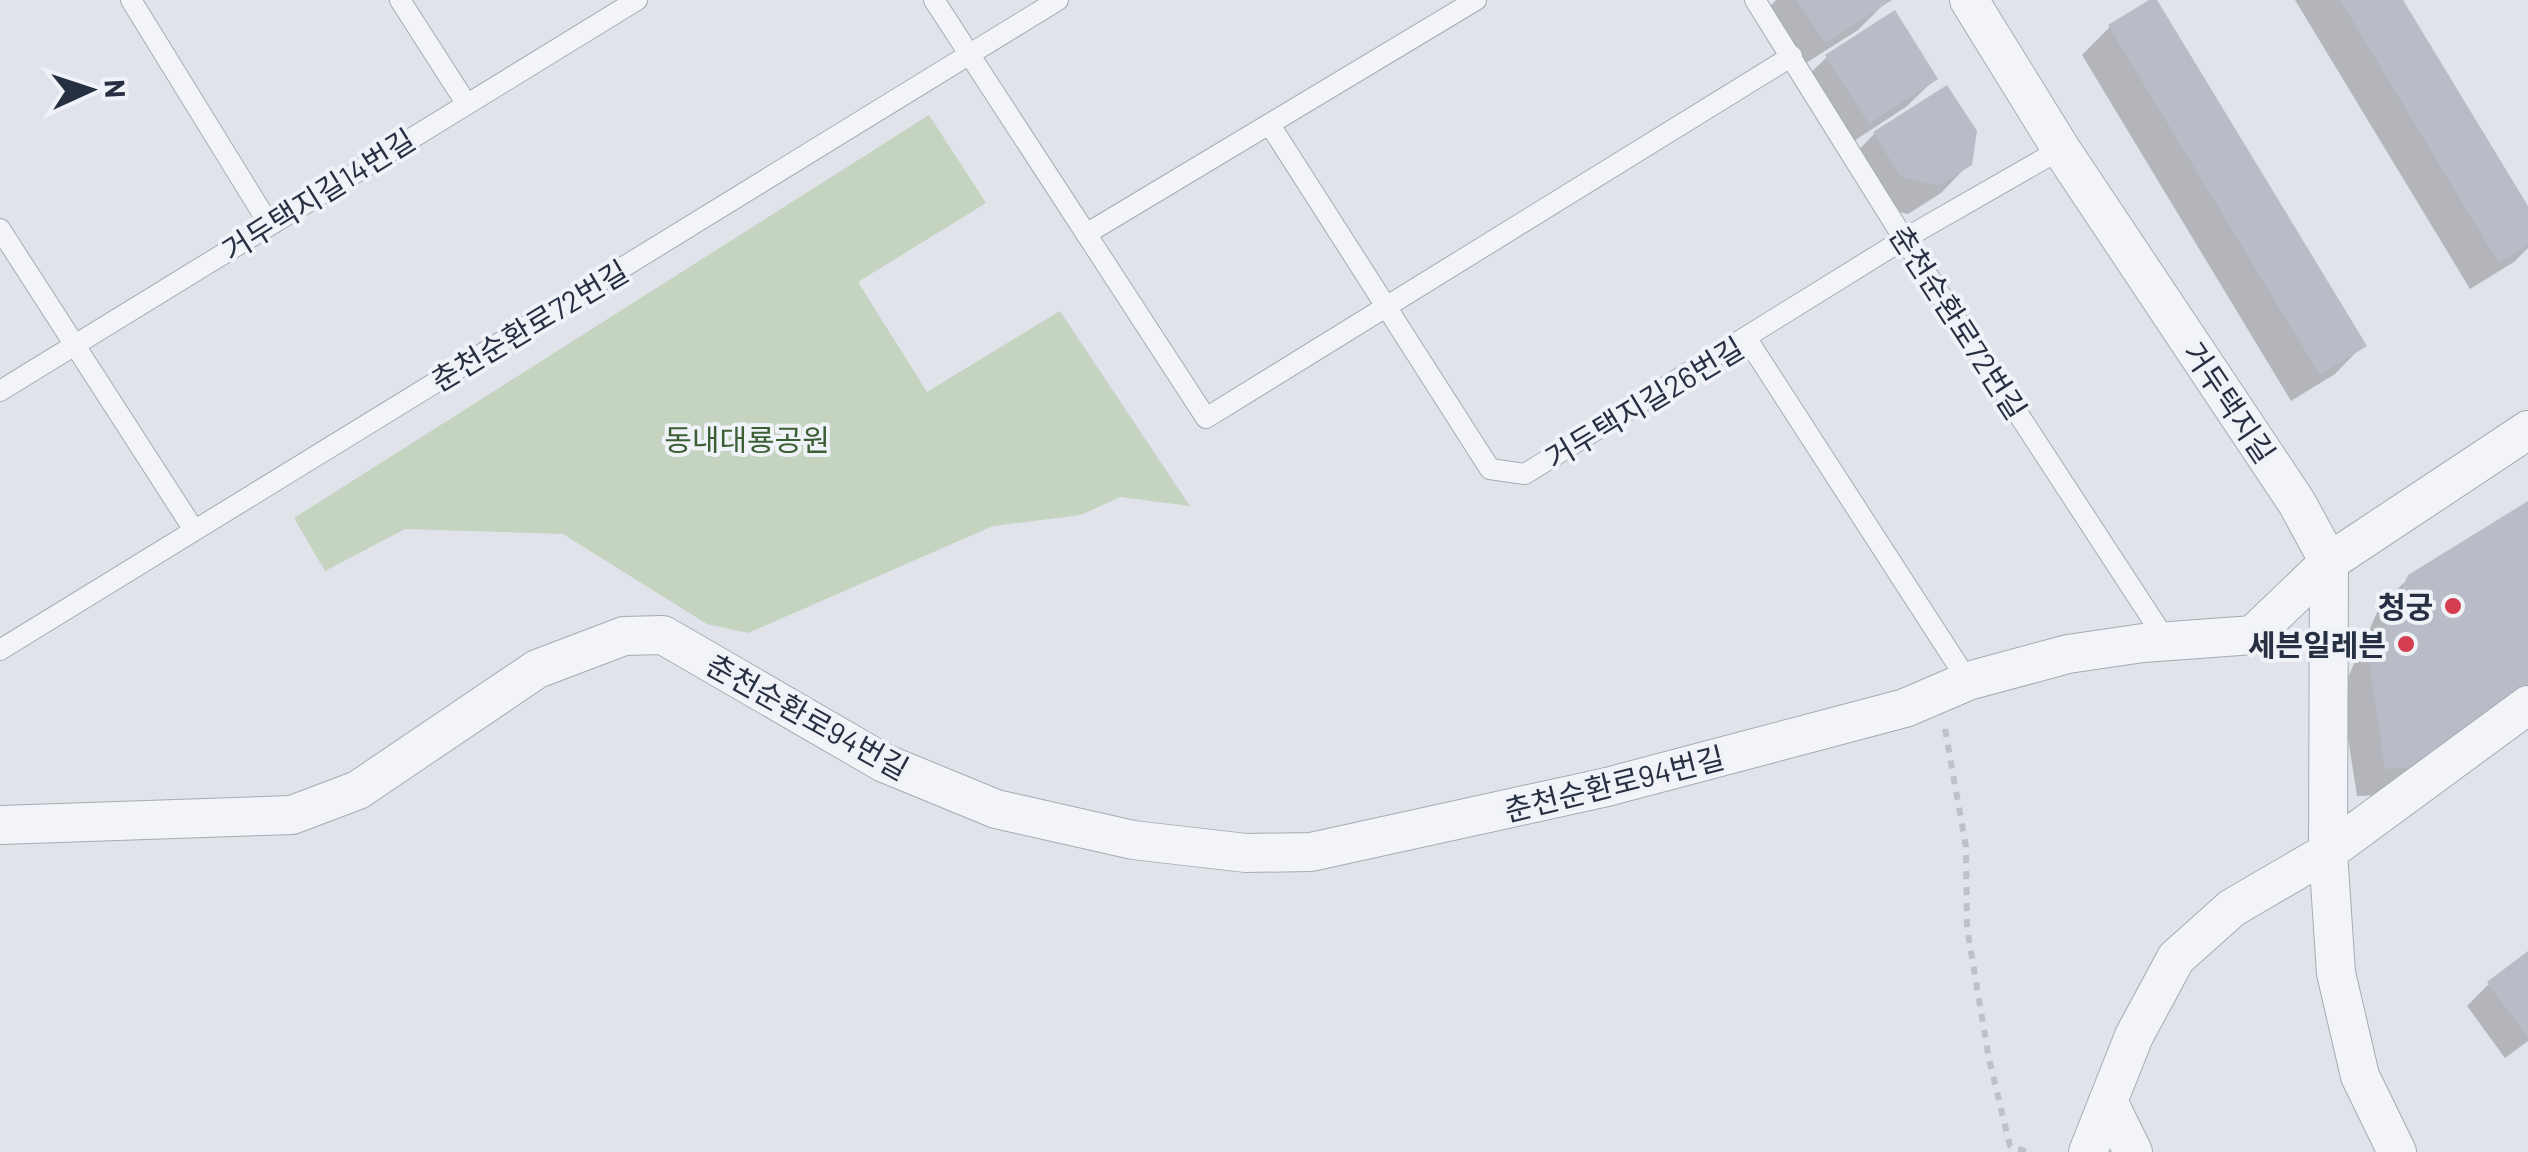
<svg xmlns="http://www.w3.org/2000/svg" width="2528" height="1152" viewBox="0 0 2528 1152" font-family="Barlow,'Noto Sans KR',sans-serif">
<rect width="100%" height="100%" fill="#e0e3ea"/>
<path fill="#c5d4c0" d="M929 115 986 203 858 282 927 392 1060 311 1190 506 1120 497 1081 515 993 526 748 633 707 624 563 534 405 529 325 571 294 518Z"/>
<path fill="#0003" d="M1776 0H1885L1886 2 1858 30 1795 70 1761 16Z
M2295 0H2400L2528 211V248L2514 262 2470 289Z
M2110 27 2363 345 2335 374 2291 401 2082 55Z
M1827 57 1935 79 1906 107 1840 150 1798 85Z
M1946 88 1970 163 1941 193 1908 214 1872 205 1846 163 1874 134Z
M2528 504V699L2391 795 2357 796 2341 693 2380 606 2410 577Z
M2528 954V1041L2505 1058 2467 1006 2489 984Z"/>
<path fill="#b7bcc7" d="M1797 0H1892L1825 43Z
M2149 0H2157L2367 346 2320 375 2108 25Z
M2340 0H2403L2528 206V245L2499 263Z
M1895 10 1938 79 1869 124 1825 55Z
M1947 85 1977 131 1972 165 1938 186 1901 177 1873 132Z
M2528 501V693L2421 767 2385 769 2369 662 2408 575Z
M2528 951V1037L2487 982Z"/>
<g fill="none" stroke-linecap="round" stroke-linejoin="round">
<g stroke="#a5aab4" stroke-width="22">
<path id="lane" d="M131 0 269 224
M400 0 466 103
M934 0 1206 418 1792 56
M1755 0 1904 239 2167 642
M1270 125 1490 469 1525 474 1904 239 2061 149
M0 229 194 530
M1086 234 1476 0
M1747 339 1968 681
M0 391 637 0
M0 650 1058 0"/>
</g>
<g stroke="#a5aab4" stroke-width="40">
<path id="street" d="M1969 0 2061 149 2297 503 2329 562 2328 852 2336 973 2360 1076 2397 1152
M0 825 292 815 358 790 537 669 624 636 663 635 884 763 996 809 1133 840 1246 853 1311 852 1607 787 1905 708 1968 681 2068 654 2143 643 2253 635 2329 562 2528 430
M2108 1101 2133 1152
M2088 1152 2134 1036 2176 958 2232 908 2328 852 2528 705"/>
</g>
<path stroke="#bec1c9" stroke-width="6" stroke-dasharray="8 8" stroke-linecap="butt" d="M1945 729 1966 847 1967 928 1989 1059 2010 1146 2028 1152"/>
<use href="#lane" stroke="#f3f4f8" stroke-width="20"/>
<use href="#street" stroke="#f3f4f8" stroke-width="38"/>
</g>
<g fill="#d53e51" stroke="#eff2f7" stroke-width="4">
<circle cx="2453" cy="606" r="10"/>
<circle cx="2406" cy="644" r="10"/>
</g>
<g text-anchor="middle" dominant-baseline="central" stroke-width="8" stroke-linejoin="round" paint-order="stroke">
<g font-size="30" fill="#273042" stroke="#eff2f7">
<text transform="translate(318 194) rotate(-32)">거두택지길14번길</text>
<text transform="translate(1959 322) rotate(57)">춘천순환로72번길</text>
<text transform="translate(529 325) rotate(-31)">춘천순환로72번길</text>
<text transform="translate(1644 402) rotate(-31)">거두택지길26번길</text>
<text transform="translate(2230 402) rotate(56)">거두택지길</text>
<text transform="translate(808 716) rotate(29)">춘천순환로94번길</text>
<text transform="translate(1614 783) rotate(-14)">춘천순환로94번길</text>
</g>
<g font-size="30" fill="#3b5e34" stroke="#eff2f7">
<text x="747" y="439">동내대룡공원</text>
</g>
<g font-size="30" font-weight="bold" fill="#273042" stroke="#eff2f7" text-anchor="end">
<text x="2433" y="606">청궁</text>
<text x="2386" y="644">세븐일레븐</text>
</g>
</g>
<g transform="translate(90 90) rotate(87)" stroke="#eff2f7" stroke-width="8" paint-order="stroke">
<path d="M0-8L18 38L0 25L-18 38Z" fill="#273042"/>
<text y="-15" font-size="28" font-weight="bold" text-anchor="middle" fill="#273042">N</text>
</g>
</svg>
